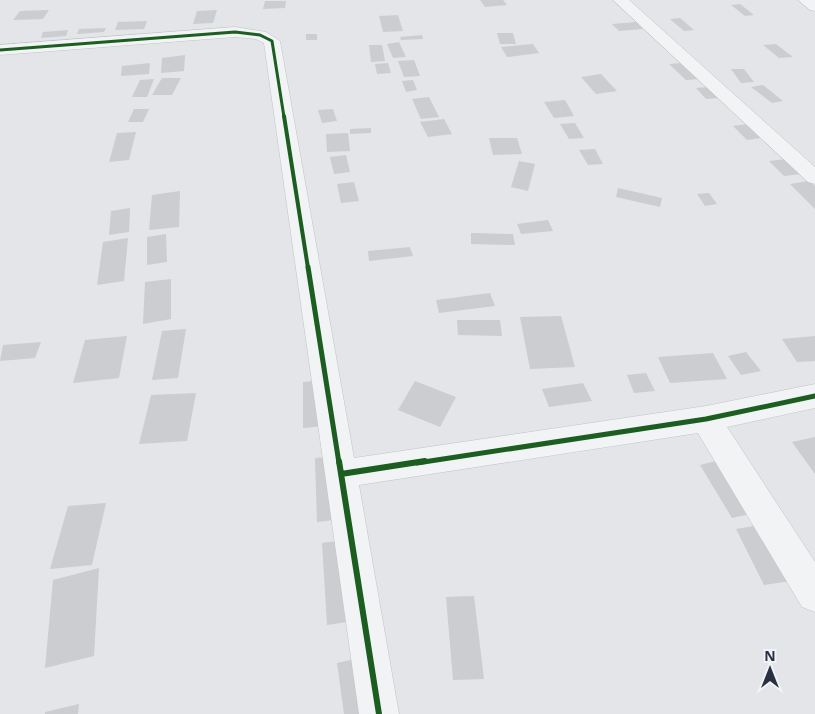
<svg xmlns="http://www.w3.org/2000/svg" width="815" height="714" viewBox="0 0 815 714" font-family="'Noto Sans',sans-serif">
<rect width="100%" height="100%" fill="#e3e5e8"/>
<path fill="#cbcdd0" d="M480 0H503L507 5 485 7Z
M265 1H286L285 8 263 9Z
M740 4 754 15 745 16 731 5Z
M49 10 43 19 13 20 20 11Z
M217 10 213 23 193 24 197 11Z
M398 15 403 31 383 32 379 16Z
M680 18 694 30 684 31 670 19Z
M147 21 144 29 115 30 118 22Z
M636 22 643 29 619 31 612 24Z
M106 28 104 32 77 34 79 29Z
M68 30 66 36 41 38 43 32Z
M497 33H513L516 44H500Z
M306 34H317V40H306Z
M422 35 423 39 401 40 400 37Z
M399 42 406 57 393 58 387 44Z
M533 44 539 53 507 57 501 47Z
M776 44 793 57 779 58 763 45Z
M369 45H382L385 61 371 62Z
M185 55 184 71 161 73 162 58Z
M414 60 420 76 404 77 398 61Z
M150 63 149 74 121 76 122 66Z
M388 63 391 73 377 74 375 64Z
M682 63 699 79 686 80 669 64Z
M731 69H744L754 82 741 83Z
M601 74 617 91 596 94 581 77Z
M162 78H181L172 95H152Z
M154 79 147 97H132L140 80Z
M413 80 417 90 406 92 402 81Z
M763 85 783 101 772 103 751 87Z
M708 87 719 98 706 99 696 88Z
M429 97 439 117 421 119 412 99Z
M565 100 574 116 554 118 544 102Z
M134 109H149L143 122H128Z
M333 109 337 121 322 123 318 110Z
M444 119 452 134 428 137 420 122Z
M575 123 584 138 569 139 560 124Z
M747 124 761 138 747 140 733 126Z
M371 128V133L350 134V129Z
M136 132 129 160 109 162 117 133Z
M348 133 350 151 327 152 326 134Z
M489 138H517L522 154 493 155Z
M595 149 603 164 588 165 579 150Z
M346 155 350 172 334 174 330 157Z
M786 159 801 174 784 176 769 161Z
M519 161 535 164 528 191 511 187Z
M809 181 815 186V209L790 184Z
M354 182 359 201 341 203 337 184Z
M618 188 662 198 660 207 616 197Z
M180 191 179 227 149 230 152 195Z
M709 193 717 204 705 206 697 194Z
M130 208 129 232 109 235 111 211Z
M548 220 553 231 521 234 517 224Z
M471 233 513 234 515 245 471 244Z
M166 234 167 262 147 265V237Z
M128 238 124 281 97 285 103 242Z
M410 247 413 256 369 261 368 251Z
M171 279V319L143 324 145 282Z
M490 293 495 306 439 313 436 300Z
M561 316 575 367 530 369 520 317Z
M457 320H500L502 336 458 335Z
M186 329 178 378 152 380 162 331Z
M127 336 119 378 73 383 85 340Z
M815 336V361L797 362 782 339Z
M41 342 35 358 0 361 3 345Z
M746 352 761 371 741 375 728 356Z
M713 353 727 379 670 383 658 357Z
M646 373 655 391 634 393 627 375Z
M324 380 325 426 303 428V382Z
M415 381 456 397 440 427 398 410Z
M583 383 592 401 549 407 542 389Z
M196 393 187 441 139 444 151 395Z
M815 437V474L792 442Z
M340 456 343 519 317 522 315 458Z
M720 460 754 513 732 518 700 465Z
M106 503 92 565 50 569 68 506Z
M760 525 791 581 764 585 736 529Z
M353 539 360 620 327 625 322 543Z
M99 568 94 656 45 668 53 580Z
M474 596 484 679 453 680 446 597Z
M373 655 382 714H344L337 663Z
M79 704 78 714H45V712Z"/>
<g fill="none" stroke-linecap="round" stroke-linejoin="round">
<g stroke="#c1c3c6" stroke-width="1">
<path id="minor" d="M613 0H629L815 167V184L808 182Z
M798 0H815V11L810 10Z
M235 27 266 32 280 41 354 458 706 406 815 384V408L727 427 815 562V612L802 607 698 433 359 485 399 714H359L264 43 256 39 235 37 0 55V45Z"/>
</g>
<use href="#minor" fill="#f2f3f5" fill-rule="evenodd"/>
<g stroke="#f0f3f7" stroke-width="5">
<path id="cycleway-far3" d="M0 50 235 32 260 35 272 41 284 117"/>
</g>
<g stroke="#f0f3f7" stroke-width="6">
<path id="cycleway-far2" d="M284 116 308 268"/>
</g>
<g stroke="#f0f3f7" stroke-width="8">
<path id="cycleway-far1" d="M308 267 339 463
M417 463 706 419 815 396"/>
</g>
<g stroke="#f0f3f7" stroke-width="9">
<path id="cycleway" d="M339 461 379 714
M341 474 425 461"/>
</g>
<use href="#cycleway-far3" stroke="#1b5e20" stroke-width="3"/>
<use href="#cycleway-far2" stroke="#1b5e20" stroke-width="4"/>
<use href="#cycleway-far1" stroke="#1b5e20" stroke-width="5"/>
<use href="#cycleway" stroke="#1b5e20" stroke-width="6"/>
</g>
<g transform="translate(770 669)" stroke="#f0f3f7" stroke-width="4" paint-order="stroke">
<path d="M0-4L9 19L0 12L-9 19Z" fill="#293141"/>
<text y="-8" font-size="14" font-weight="bold" text-anchor="middle" fill="#293141">N</text>
</g>
</svg>
